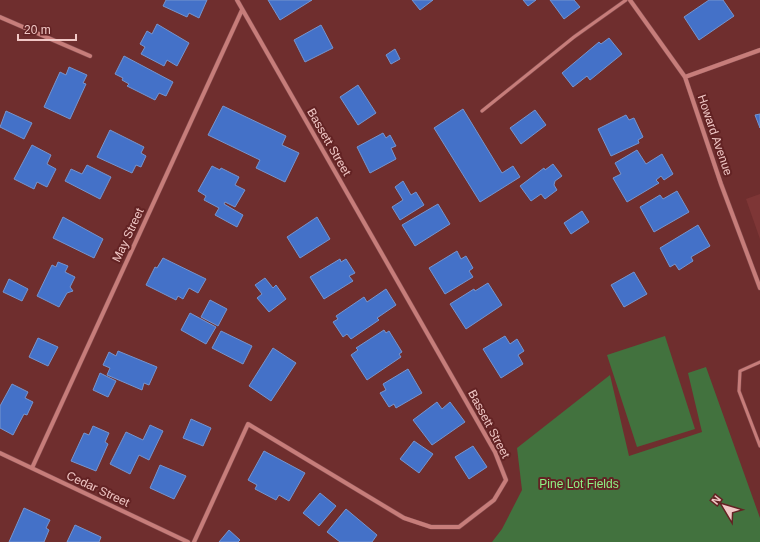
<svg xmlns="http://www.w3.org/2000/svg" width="760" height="542" viewBox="0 0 760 542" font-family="Arial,sans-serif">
<rect width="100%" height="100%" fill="#6f2e2e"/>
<path fill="#7e3636" d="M760 194V239L746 199Z"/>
<path fill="#42723e" d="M665 336 695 429 637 447 607 355Z
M706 367 760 518V542H492L502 529 522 490 517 448 610 375 629 456 702 432 688 373Z"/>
<path fill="#4471c8" stroke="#7695ce" d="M166 0H207L199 18 189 13 187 17 163 6Z
M268 0H312L280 20Z
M412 0H433L420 10Z
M523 0H536L528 6Z
M550 0H574L580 7 564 19Z
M709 0H723L734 16 699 40 684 17Z
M157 24 189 43 177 66 167 60 164 66 141 54 145 47 140 44 147 31 152 34Z
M321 25 333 48 305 62 294 40Z
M609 38 622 54 590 80 587 76 573 87 562 73 599 42 601 44Z
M395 49 400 59 391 64 386 55Z
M124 56 173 82 166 96 159 93 155 100 127 86 129 84 122 80 123 78 115 74Z
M69 67 87 75 83 83 86 84 70 119 44 107 60 72 66 75Z
M358 85 376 113 358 125 340 97Z
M223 106 286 136 282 145 299 153 285 182 256 168 260 160 208 135Z
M463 109 502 173 513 166 520 177 480 202 434 128Z
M535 110 546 125 521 144 510 128Z
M6 111 32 123 24 139 0 127Z
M760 114V128L755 115Z
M626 115 629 120 634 118 643 137 638 140 639 143 611 156 598 129Z
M110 130 144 147 141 153 146 156 141 167 136 165 132 173 97 157Z
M383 133 386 138 390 135 396 146 391 148 396 159 370 173 357 147Z
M32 145 51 155 47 164 56 169 47 187 37 182 34 189 14 179Z
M637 150 646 164 662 154 673 174 664 180 661 176 656 180 659 183 627 202 613 178 621 174 615 163Z
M553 164 562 176 555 181 554 185 557 190 545 199 541 194 531 201 520 186 544 168 545 170Z
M87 165 111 177 100 199 65 181 71 169 82 174Z
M212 166 220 170 221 168 239 177 235 185 245 190 235 207 225 202 224 204 243 215 237 227 215 215 219 208 204 200 206 196 198 191Z
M403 181 411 195 416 192 424 205 400 220 392 207 403 200 395 187Z
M677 191 689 212 654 232 640 207 660 195 663 199Z
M438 204 450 224 415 246 402 225Z
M582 211 589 222 571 234 564 223Z
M63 217 103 239 94 258 53 238Z
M317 217 330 239 300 258 287 237Z
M698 225 710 246 691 257 693 261 679 270 675 264 670 267 660 248Z
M457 251 461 259 466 256 473 268 469 271 473 277 445 294 429 268Z
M163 258 206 279 198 293 189 288 183 299 178 296 176 300 146 285 155 267 157 268Z
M340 259 341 262 346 259 355 273 349 276 353 281 324 299 310 277Z
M58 262 68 266 65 272 75 277 70 287 73 291 67 293 59 307 37 296 52 265 56 267Z
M634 272 647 294 624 307 611 285Z
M265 278 273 288 276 285 286 299 269 312 257 298 262 294 255 285Z
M9 279 28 289 22 301 3 292Z
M488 283 502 305 466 329 450 304 474 289 475 291Z
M386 289 396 305 377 318 379 320 351 339 347 334 343 337 333 322 338 319 336 316 364 297 367 302Z
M210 300 227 309 218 326 201 317Z
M190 313 216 327 206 344 181 330Z
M384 330 386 333 389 331 402 352 399 354 401 357 367 380 351 355 358 350 356 348Z
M221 331 252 346 243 364 212 348Z
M505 336 510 344 517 339 524 351 518 355 523 364 501 378 483 349Z
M38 338 58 347 48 366 29 357Z
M273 348 296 363 271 401 249 386Z
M118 351 157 367 149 385 144 383 142 390 107 375 110 368 103 365 109 352 116 356Z
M408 369 422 393 396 408 394 404 389 407 380 393 386 390 383 384Z
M100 373 116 381 108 397 93 390Z
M12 384 28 392 25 398 33 402 27 415 24 414 13 435 0 428V406Z
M437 402 442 409 450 402 465 422 432 445 413 420Z
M191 419 211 428 203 446 183 438Z
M150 425 163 431 149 460 139 455 130 474 110 464 126 432 143 440Z
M93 426 109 433 105 442 108 444 96 471 71 461 84 433 89 435Z
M414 441 433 454 419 473 400 459Z
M473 446 487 467 469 479 455 457Z
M264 451 305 473 289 501 279 495 276 500 255 489 257 485 248 480Z
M160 465 186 476 174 499 150 488Z
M320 493 336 506 319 526 303 513Z
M24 508 50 520 46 528 49 530 44 542H9Z
M346 509 377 535 372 542H340L327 532Z
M75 525 101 537 99 542H67Z
M229 530 240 540 238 542H219Z"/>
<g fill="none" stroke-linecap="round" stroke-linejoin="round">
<g stroke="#844c4e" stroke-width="4">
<path id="lane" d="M482 111 574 37 626 0
M760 362 740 371 739 391 760 446"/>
</g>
<g stroke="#844c4e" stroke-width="5">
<path id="street" d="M630 0 685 77 721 184 760 288
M0 17 90 56
M685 77 760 50
M0 453 188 542
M32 468 242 10
M194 542 248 424 404 518 431 527H459L494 500 506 480 495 452 237 0"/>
</g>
<use href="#lane" stroke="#c77d7a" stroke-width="3"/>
<use href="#street" stroke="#c77d7a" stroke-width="4"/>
</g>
<g text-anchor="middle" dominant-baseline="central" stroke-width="4" stroke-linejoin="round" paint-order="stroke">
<g font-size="12" fill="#f1c8c6" stroke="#632324">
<text transform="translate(715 135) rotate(71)">Howard Avenue</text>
<text transform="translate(329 142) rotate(60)">Bassett Street</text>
<text transform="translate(128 235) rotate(-65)">May Street</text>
<text transform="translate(489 424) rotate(62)">Bassett Street</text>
<text transform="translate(98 489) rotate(25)">Cedar Street</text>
</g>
<g font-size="12" fill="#8ef385" stroke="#632324">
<text x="579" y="484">Pine Lot Fields</text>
</g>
</g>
<g transform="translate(724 506) rotate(308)" stroke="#632324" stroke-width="3" paint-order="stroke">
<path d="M0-3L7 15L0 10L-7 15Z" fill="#f1c8c6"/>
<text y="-6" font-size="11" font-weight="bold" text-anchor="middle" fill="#f1c8c6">N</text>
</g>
<path d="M18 34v6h58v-6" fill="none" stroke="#f1c8c6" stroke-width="2"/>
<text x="24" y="34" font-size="12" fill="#f1c8c6" stroke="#632324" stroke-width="3" paint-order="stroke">20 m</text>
</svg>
